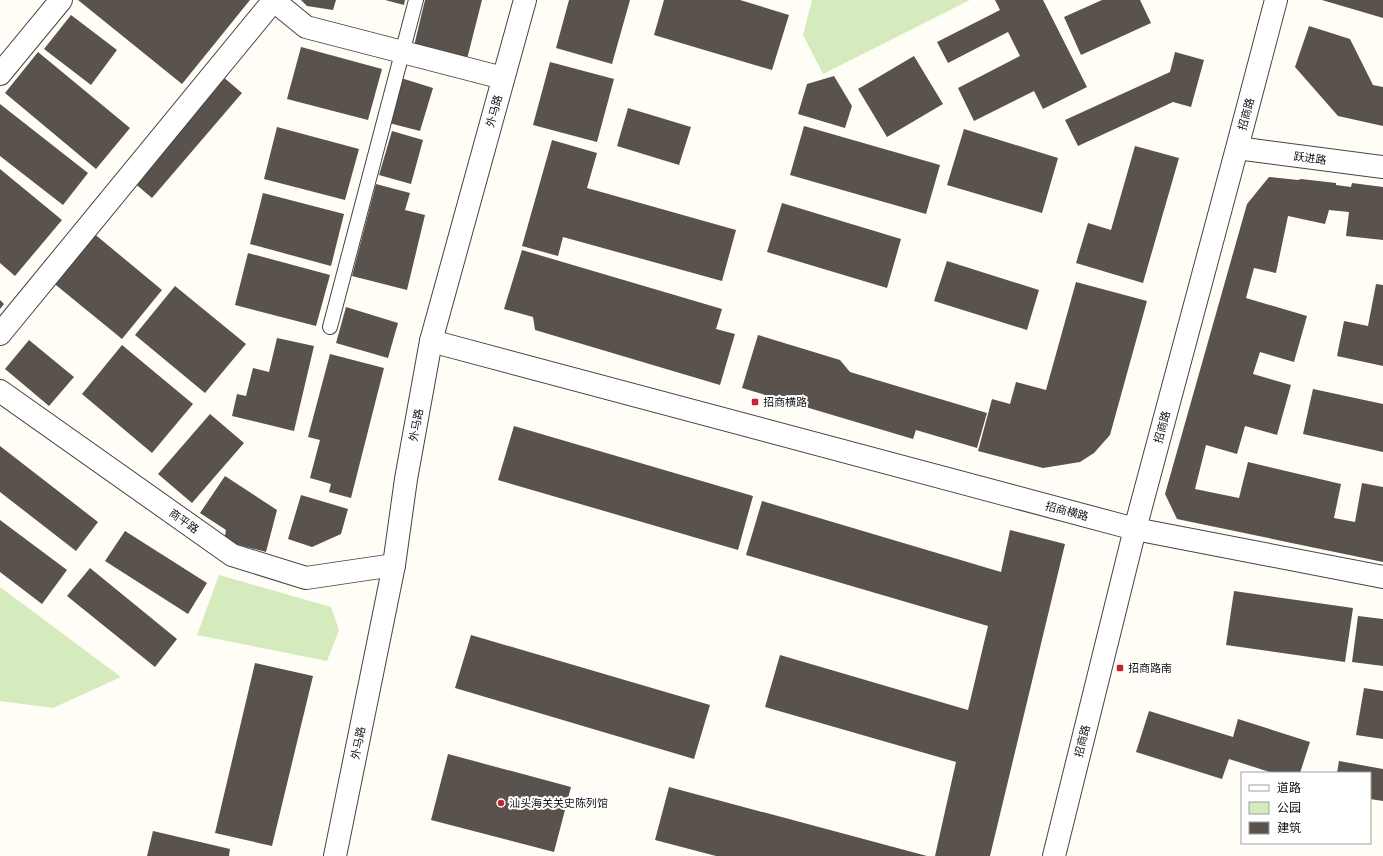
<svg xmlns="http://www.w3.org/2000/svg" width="1383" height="856" viewBox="0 0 1383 856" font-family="'Crimson Pro','Noto Sans SC',serif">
<rect width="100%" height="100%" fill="#fffdf5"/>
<path fill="#d5ebbd" d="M812 0H970L823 74 803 35Z
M219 575 331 607 339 630 327 661 197 635Z
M0 587 121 677 53 708 0 701Z"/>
<path fill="#5a524d" d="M78 0H250L182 84Z
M301 0H336L333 10 307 6Z
M385 0H405L404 5Z
M425 0H482L467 59 414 46Z
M569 0H630L612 64 556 48Z
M664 0H740L789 15 772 70 654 35Z
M995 0H1043L1087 87 1043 109 1034 91 974 121 958 88 1020 56 1008 32 948 63 937 42 1000 10Z
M1102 0H1140L1151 23 1081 55 1064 17Z
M1322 0H1383V18Z
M71 15 117 50 91 85 44 49Z
M1309 26 1350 39 1373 85 1383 87V126L1338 116 1295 67Z
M301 47 382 69 368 120 287 99Z
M38 52 130 128 96 169 5 93Z
M1175 52 1204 60 1191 107 1173 102 1078 146 1065 120 1170 72Z
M914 56 943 104 887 137 858 89Z
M550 62 614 79 597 142 533 125Z
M222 76 242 93 152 198 132 181Z
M834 76 852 106 845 128 798 114 807 84Z
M401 78 433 88 420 131 389 123Z
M0 104 88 173 63 205 0 156Z
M628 108 691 127 679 165 617 146Z
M804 126 940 165 926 214 790 175Z
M277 127 359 149 345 200 264 179Z
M964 129 1058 158 1042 213 947 185Z
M392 131 423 140 411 184 379 175Z
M552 140 597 153 587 188 736 230 722 281 563 237 558 256 522 246Z
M1135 146 1179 158 1143 283 1076 263 1088 223 1111 230Z
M0 169 62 220 15 276 0 263Z
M1269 177 1298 180 1301 179 1336 183V185L1351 187 1352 183 1383 187V240L1346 236 1349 212 1329 210 1325 224 1288 216 1276 273 1254 268 1246 298 1307 316 1294 362 1260 352 1253 374 1291 385 1277 435 1245 426 1237 454 1206 445 1195 489 1239 498 1248 462 1341 484 1334 518 1355 522 1362 483 1383 487V562L1177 519 1165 494 1247 204Z
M376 184 410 193 405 210 425 215 407 290 352 276Z
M263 193 344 214 331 266 250 244Z
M782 203 901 239 887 288 767 252Z
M92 232 162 290 122 339 51 281Z
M522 250 722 309 716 329 735 334 720 385 535 330 533 317 504 309Z
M248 253 330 275 316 326 235 305Z
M947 261 1039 290 1027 330 934 301Z
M1076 282 1147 301 1110 435 1094 453 1080 462 1043 468 978 451 992 399 1010 404 1016 382 1046 390Z
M1376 284 1383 285V366L1337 356 1344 321 1368 326Z
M175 286 246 344 205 393 135 335Z
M0 300 4 304 0 309Z
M346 307 398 323 388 358 336 343Z
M758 335 840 360 850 372 987 413 977 448 916 430 913 439 742 388Z
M277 338 314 346 294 431 232 416 237 394 246 396 253 368 269 372Z
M29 340 74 377 49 406 5 369Z
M122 345 193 404 152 453 82 394Z
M330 354 384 368 351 498 329 492 331 484 310 478 320 440 308 437Z
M1313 389 1383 404V452L1303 434Z
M210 414 244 443 192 503 158 474Z
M514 426 753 496 738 550 498 480Z
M0 446 98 522 76 551 0 492Z
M225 476 277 510 266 552 224 541 226 530 200 513Z
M301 495 348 509 341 534 312 547 288 539Z
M762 501 1001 572 1010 530 1065 544 990 856H935L956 762 765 707 780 655 968 710 988 626 746 555Z
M0 520 67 570 42 604 0 572Z
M125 531 207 583 188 614 105 561Z
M90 568 177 639 155 667 67 596Z
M1234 591 1353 608 1345 662 1226 645Z
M1358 616 1383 619V666L1352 662Z
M471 635 710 705 694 759 455 688Z
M255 663 313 676 272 846 215 833Z
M1364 688 1383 691V739L1356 735Z
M1149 711 1233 737 1238 719 1310 742 1300 773H1273L1229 759 1222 779 1136 752Z
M448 754 571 787 554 852 431 820Z
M1339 761 1383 769V801L1370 799V773H1337Z
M669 787 927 856H716L655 840Z
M153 831 230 849 229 856H147Z"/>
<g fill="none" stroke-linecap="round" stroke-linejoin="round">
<g stroke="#444" stroke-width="16">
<path id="service" d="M330 327 416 0"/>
</g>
<g stroke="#444" stroke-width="24">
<path id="minor" d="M273 0 306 27 503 78
M0 74 61 0
M0 334 274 0
M431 341 1135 529 1383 577
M0 391 232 555 306 578 394 565"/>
</g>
<g stroke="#444" stroke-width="24">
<path id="tertiary" d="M1237 148 1383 167
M335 856 394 565 406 479 431 341 525 0
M1054 856 1135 529 1237 148 1276 0"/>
</g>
<use href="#service" stroke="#fff" stroke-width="14"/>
<use href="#minor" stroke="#fff" stroke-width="22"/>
<use href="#tertiary" stroke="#fff" stroke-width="22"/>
</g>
<g fill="#c4262e" stroke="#fff" stroke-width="1.5">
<rect x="751" y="398" width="8" height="8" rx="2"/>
<rect x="1116" y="664" width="8" height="8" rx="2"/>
<circle cx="501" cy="803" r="4"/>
</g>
<g text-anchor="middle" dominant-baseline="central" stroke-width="4" stroke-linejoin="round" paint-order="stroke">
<g font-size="11" fill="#111" stroke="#fff">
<text transform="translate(494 111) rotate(-75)">外马路</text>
<text transform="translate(1246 114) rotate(-75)">招商路</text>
<text transform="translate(1310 158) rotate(7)">跃进路</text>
<text transform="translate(416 425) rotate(-80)">外马路</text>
<text transform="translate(1162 427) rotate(-75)">招商路</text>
<text transform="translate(1067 511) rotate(15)">招商横路</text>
<text transform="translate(184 521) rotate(35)">商平路</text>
<text transform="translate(1082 741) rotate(-76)">招商路</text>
<text transform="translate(358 743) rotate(-79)">外马路</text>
</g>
<g font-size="11" fill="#111" stroke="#fff" text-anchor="start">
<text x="763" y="402">招商横路</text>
<text x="1128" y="668">招商路南</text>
<text x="509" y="803">汕头海关关史陈列馆</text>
</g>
</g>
<rect x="1241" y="772" width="130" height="72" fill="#ffffff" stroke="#a0a0a0"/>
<rect x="1249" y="785" width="20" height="6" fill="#ffffff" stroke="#a0a0a0"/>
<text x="1277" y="792" font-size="12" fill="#111111">道路</text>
<rect x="1249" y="802" width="20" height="12" fill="#d5ebbd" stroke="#a0a0a0"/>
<text x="1277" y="812" font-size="12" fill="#111111">公园</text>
<rect x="1249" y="822" width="20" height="12" fill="#5a524d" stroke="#a0a0a0"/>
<text x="1277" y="832" font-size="12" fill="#111111">建筑</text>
</svg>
